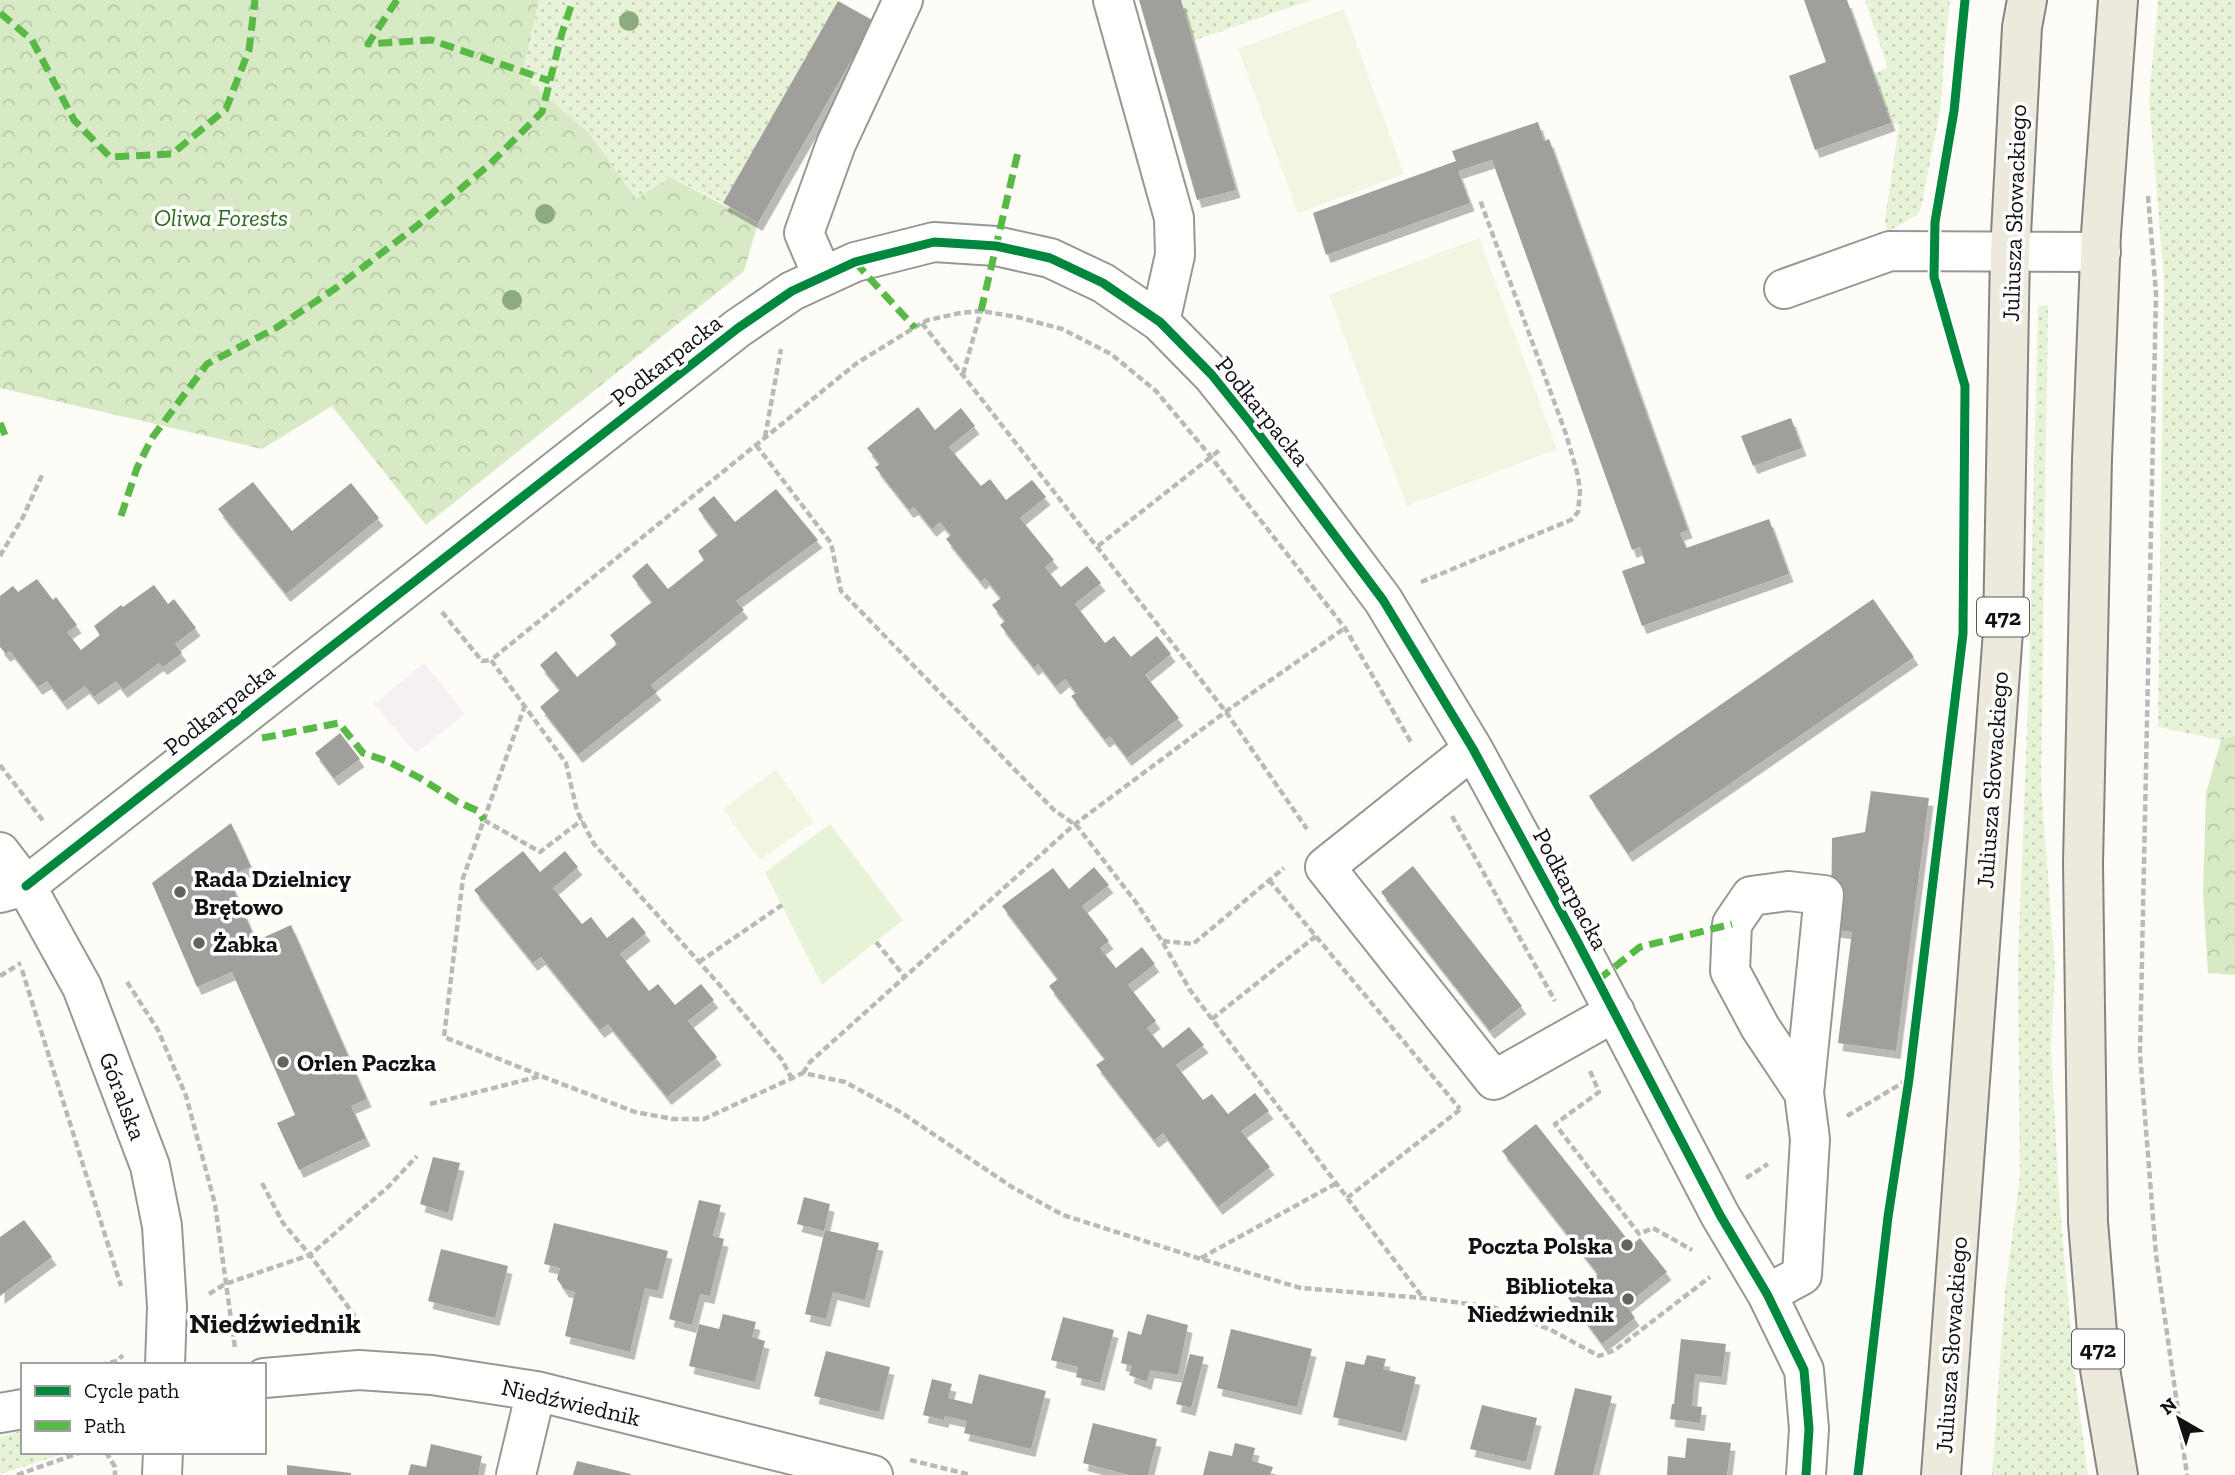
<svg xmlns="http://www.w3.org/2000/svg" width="2235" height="1475" viewBox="0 0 2235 1475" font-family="'Zilla Slab',serif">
<defs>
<pattern id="grass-dots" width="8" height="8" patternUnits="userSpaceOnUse" patternTransform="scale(1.75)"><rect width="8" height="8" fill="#e7f3d7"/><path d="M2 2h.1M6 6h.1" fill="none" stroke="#c5cfb8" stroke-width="1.8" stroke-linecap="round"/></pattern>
<pattern id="forest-crowns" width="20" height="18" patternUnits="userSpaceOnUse" patternTransform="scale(1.75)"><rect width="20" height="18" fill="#d8eac5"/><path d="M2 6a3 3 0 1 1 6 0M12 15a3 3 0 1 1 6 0" fill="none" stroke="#b8c8a8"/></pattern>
<filter id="shadow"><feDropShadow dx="4.5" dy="8" stdDeviation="0" flood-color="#0004"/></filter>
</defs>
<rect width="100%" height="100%" fill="#fdfcf7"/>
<path fill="#f5f0f3" d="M424 663 465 714 416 753 374 704Z"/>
<path fill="url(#grass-dots)" d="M539 0H839L723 203 670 177 636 199 589 133 522 75Z
M1181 0H1311L1193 41Z
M1865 0H1950L1944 55 1941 106 1921 208 1917 215 1887 232 1885 220 1899 125 1891 123 1874 73 1888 68Z
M2158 0H2235V736L2221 740 2158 727 2164 279 2149 100Z
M2048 305 2041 783 2055 971 2051 1047 2059 1196 2075 1377 2088 1475H1992L2005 1292 2020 1176 2018 963 2029 679 2038 306Z
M23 1430V1452H69L0 1474V1437Z"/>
<path fill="url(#forest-crowns)" d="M0 0H539L522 75 589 133 636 199 670 177 758 223 744 271 426 525 332 406 262 449 0 388Z
M2235 736V975L2208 973 2203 894 2206 793 2221 740Z"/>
<path fill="#e7f3d7" d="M830 824 903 920 822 985 765 872Z"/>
<path fill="#f0f6e1" d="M1344 9 1404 174 1298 213 1238 49Z
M1479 238 1557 449 1407 506 1329 295Z
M776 770 814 822 760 860 723 809Z"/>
<path fill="#a19f9c" filter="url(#shadow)" d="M1139 0H1181L1236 190 1197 200Z
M1804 0H1847L1891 123 1815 150 1789 76 1826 62Z
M838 1 874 21 758 223 723 203Z
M1538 122 1544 141 1549 139 1688 530 1680 533 1686 548 1769 519 1789 574 1642 626 1622 571 1645 563 1640 547 1632 550 1492 160 1458 171 1470 203 1326 255 1313 213 1456 161 1452 151Z
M918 407 935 430 961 408 975 426 949 447 981 486 990 479 1006 500 1032 480 1046 497 1020 518 1054 560 1045 567 1061 587 1087 566 1101 583 1075 604 1105 643 1114 636 1131 657 1157 636 1171 654 1145 675 1179 718 1127 758 1110 736 1105 740 1071 696 1076 693 1065 679 1056 687 1038 664 1034 668 1000 625 1005 621 992 605 1001 598 985 578 981 582 946 539 951 535 940 522 932 529 914 507 909 510 875 467 880 464 867 448Z
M1791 418 1802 448 1753 466 1741 436Z
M253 482 292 531 351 483 379 518 286 594 218 509Z
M776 489 818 540 736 601 744 610 651 685 657 692 578 755 540 707 560 690 540 665 556 651 577 677 617 644 610 635 652 602 632 576 647 563 668 589 704 560 698 551 718 535 698 509 714 496 735 522Z
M37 579 53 600 56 597 77 625 67 632 81 650 100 635 94 626 121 605 123 607 154 585 168 604 174 599 196 628 175 644 182 653 163 667 159 663 123 690 116 681 94 697 85 686 63 702 47 681 38 687 10 651 6 654 0 647V596L13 586 18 592Z
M1873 599 1914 657 1628 854 1589 796Z
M340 733 360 759 334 778 315 753Z
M1871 791 1929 798 1896 1051 1838 1043 1852 932 1831 929 1832 838 1865 832Z
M231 823 251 867 228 876 256 941 291 925 367 1099 351 1106 366 1138 299 1170 277 1123 295 1115 232 972 197 987 152 883Z
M523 851 540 872 565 851 578 867 553 888 582 924 591 917 607 938 633 917 646 933 620 954 649 991 658 984 675 1005 701 984 714 1000 688 1021 717 1057 667 1097 608 1024 600 1030 541 957 533 963 474 890Z
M1413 866 1522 1006 1490 1031 1381 892Z
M1094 867 1109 885 1082 906 1109 941 1100 948 1116 968 1142 947 1155 964 1128 985 1156 1021 1147 1028 1163 1048 1189 1027 1204 1045 1176 1065 1203 1100 1212 1094 1228 1114 1255 1093 1269 1111 1241 1131 1270 1167 1218 1207 1163 1133 1154 1140 1096 1065 1105 1059 1049 986 1058 979 1002 906 1053 868 1069 889Z
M1536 1124 1632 1245 1640 1238 1667 1272 1626 1305 1635 1318 1602 1344 1568 1298 1598 1274 1502 1151Z
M433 1157 460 1163 448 1213 420 1204Z
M804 1197 830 1204 824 1231 797 1224Z
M699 1200 721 1205 713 1236 724 1239 710 1296 700 1294 692 1325 669 1319Z
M24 1220 52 1257 0 1296V1237Z
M554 1223 668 1251 658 1291 645 1288 630 1352 565 1336 575 1292 564 1289 557 1279 560 1268 544 1264Z
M825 1230 879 1243 865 1300 833 1292 826 1319 805 1314Z
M441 1249 508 1266 495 1318 428 1301Z
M723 1314 756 1322 752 1337 765 1341 755 1382 689 1366 699 1324 719 1329Z
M1147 1314 1188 1325 1178 1375 1150 1370 1147 1382 1129 1375 1132 1366 1121 1363 1128 1331 1141 1335Z
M1063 1317 1114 1330 1100 1383 1076 1377 1078 1367 1051 1360Z
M1231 1329 1312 1349 1297 1407 1217 1388Z
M1681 1339 1726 1344 1722 1377 1695 1374 1692 1406 1702 1407 1700 1423 1670 1419 1672 1404H1674Z
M826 1351 890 1367 879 1412 814 1396Z
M1190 1354 1204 1357 1191 1408 1176 1404Z
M1367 1355 1386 1359 1383 1369 1416 1377 1402 1433 1333 1417 1346 1361 1364 1365Z
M979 1374 1046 1391 1031 1449 964 1433 967 1421 945 1416 944 1420 923 1415 932 1379 952 1384 948 1398 972 1404Z
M1575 1388 1612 1396 1593 1475H1554Z
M1482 1405 1537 1418 1526 1462 1470 1449Z
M1093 1423 1157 1439 1148 1475H1129L1083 1463Z
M1687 1438 1731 1443 1727 1475H1667L1668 1456 1685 1458Z
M1235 1443 1255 1448 1252 1461 1273 1467 1270 1475H1203L1209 1451 1232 1456Z
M431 1444 482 1456 478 1475H408L411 1464 426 1467Z
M577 1461 631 1474V1475H573Z
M287 1465 351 1473V1475H287Z"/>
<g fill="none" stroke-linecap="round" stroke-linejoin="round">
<g stroke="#979795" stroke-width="42">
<path id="minor" d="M1113 0 1174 218 1175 255 1160 322
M822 275 804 233 836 144 903 0
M1784 289 1890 251 2101 252
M1473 749 1325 867 1494 1080 1615 1012
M0 852 26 886 82 987 150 1166 162 1226 167 1307 165 1365
M0 893 26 886 738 328 792 291 855 262 934 242 996 246 1050 258 1103 283 1160 322 1212 375 1252 425 1383 600 1473 749 1575 937 1720 1215 1767 1294 1804 1370 1809 1429 1806 1475
M1767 1294 1802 1275 1810 1139 1804 1093 1824 895 1788 891 1751 896 1732 924 1730 971 1760 1027 1804 1093
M264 1378 359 1370 432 1375 536 1391 873 1475
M0 1413 23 1409
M162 1475 163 1452
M516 1475 536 1391"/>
</g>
<g stroke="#858482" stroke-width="42">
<path id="major" d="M1941 1475 2003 631 2010 253 2022 27 2027 0
M2118 1475 2100 1369 2088 1222 2083 863 2092 459 2101 234 2118 0"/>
</g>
<path stroke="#b9b9b8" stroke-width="4.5" stroke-dasharray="7 3.5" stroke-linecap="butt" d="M2148 196 2156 293 2140 1054 2156 1255 2187 1475
M922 323 1226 712 1307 829
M963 374 981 311
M765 437 781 349
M756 445 831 543 841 591 1054 810 1077 826 1135 901 1162 941 1190 990 1423 1298
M1098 546 1221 449
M0 556 23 517 43 473
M1421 582 1571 520 1578 512 1580 492 1578 476 1566 434 1480 200
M442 612 482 661 491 660
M525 705 463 878 444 1037 539 1075
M0 765 44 822
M1452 816 1555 1001
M484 820 540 852 582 820
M1269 880 1460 1109
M1163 941 1193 944 1284 868
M876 942 905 977
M699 962 782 905
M22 970 121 1286
M0 976 21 963
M127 982 158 1030 186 1096 215 1204 235 1348
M1212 1019 1316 936
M1590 1071 1599 1092 1555 1124 1639 1234 1653 1228 1692 1250
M803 1073 810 1062 1075 824 1228 710 1345 628
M792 1079 782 1060 717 982 594 844 577 811 566 763 491 660 857 363 922 323 928 320 960 313 981 311 1017 317 1062 329 1111 354 1156 391 1207 452 1345 628 1412 744
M430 1104 541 1076 635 1112 673 1119H704L803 1073 845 1082 902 1113 1012 1187 1063 1215 1201 1259 1301 1288 1423 1298 1493 1307 1551 1330 1599 1356 1615 1350 1710 1277
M1847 1116 1909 1079
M1746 1178 1768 1164
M262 1183 283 1223 310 1255 354 1315 349 1330
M1347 1198 1462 1108
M1201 1258 1335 1184
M209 1294 225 1284 310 1255 388 1187 417 1156
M100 1365 117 1361 123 1355
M106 1452 115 1467V1475
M910 1460 971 1475
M17 1475 82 1452"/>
<use href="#minor" stroke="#fffffe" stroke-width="38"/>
<use href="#major" stroke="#ede9dc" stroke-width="38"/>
<path stroke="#58b947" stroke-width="7" stroke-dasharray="14 7" stroke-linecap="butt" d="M397 0 368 44 431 40 550 81
M0 13 32 40 74 120 110 157 172 154 226 109 249 50 255 0
M855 262 915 328
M981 311 1018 152
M0 423 5 435
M121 516 137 468 152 438 207 364 276 328 336 288 418 225 490 164 542 112 562 33 573 0
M262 738 339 723 363 753 387 761 420 778 456 801 478 811 484 820
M1598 980 1640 947 1732 924"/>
<g stroke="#fff" stroke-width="13">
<path id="cycleway" d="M26 886 738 328 792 291 855 262 934 242 996 246 1050 258 1103 283 1160 322 1212 375 1252 425 1383 600 1473 749 1575 937 1720 1215 1767 1294 1804 1370 1809 1429 1806 1475
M1858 1475 1888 1217 1909 1079 1963 634 1965 386 1934 277 1935 222 1954 111 1965 0"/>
</g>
<use href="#cycleway" stroke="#00873e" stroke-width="9"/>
</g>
<g fill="#8cac80">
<circle cx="629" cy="21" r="10"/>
<circle cx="545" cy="214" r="10"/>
<circle cx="512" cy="300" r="10"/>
</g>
<g fill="#646362" stroke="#fff" stroke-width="2.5">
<circle cx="180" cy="892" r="7"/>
<circle cx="199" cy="943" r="7"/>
<circle cx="283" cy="1062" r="7"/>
<circle cx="1627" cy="1245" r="7"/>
<circle cx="1628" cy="1299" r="7"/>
</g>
<g text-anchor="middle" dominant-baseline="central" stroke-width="7" stroke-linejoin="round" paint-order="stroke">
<g fill="#fff" stroke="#585858" stroke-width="2">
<rect x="1977" y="597.5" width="52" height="39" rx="5"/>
<rect x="2072" y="1329.5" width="52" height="39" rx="5"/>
</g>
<g font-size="23" font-weight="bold" fill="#111">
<text x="2003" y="617">472</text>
<text x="2098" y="1349">472</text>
</g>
<g font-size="24" fill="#111" stroke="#fff">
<text transform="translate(2014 213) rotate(-88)">Juliusza Słowackiego</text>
<text transform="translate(666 360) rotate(-38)">Podkarpacka</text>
<text transform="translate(1263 411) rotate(51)">Podkarpacka</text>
<text transform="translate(219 709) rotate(-38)">Podkarpacka</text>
<text transform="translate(1992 780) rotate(-86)">Juliusza Słowackiego</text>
<text transform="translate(1571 889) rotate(62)">Podkarpacka</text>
<text transform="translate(123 1096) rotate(69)">Góralska</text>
<text transform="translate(1951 1345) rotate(-86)">Juliusza Słowackiego</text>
<text transform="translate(571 1402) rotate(13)">Niedźwiednik</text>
</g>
<g font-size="24" font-style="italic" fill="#2f6b1f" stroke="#fff">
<text x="221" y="217">Oliwa Forests</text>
</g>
<g font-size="24" font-weight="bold" fill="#111" stroke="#fff" text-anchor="start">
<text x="194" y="878">Rada Dzielnicy<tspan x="194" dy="28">Brętowo</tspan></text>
<text x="213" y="943">Żabka</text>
<text x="297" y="1062">Orlen Paczka</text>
<text x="1613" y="1245" text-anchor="end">Poczta Polska</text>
<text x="1614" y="1285" text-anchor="end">Biblioteka<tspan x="1614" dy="28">Niedźwiednik</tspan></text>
</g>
<g font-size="28" font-weight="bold" fill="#111" stroke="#fff">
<text x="275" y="1323">Niedźwiednik</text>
</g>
</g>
<rect x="21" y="1363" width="245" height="91" fill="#ffffff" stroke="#a0a0a0" stroke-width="2"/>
<rect x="35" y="1386" width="35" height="10" fill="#00873e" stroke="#a0a0a0" stroke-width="2"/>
<text x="84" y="1398" font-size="21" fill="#111111">Cycle path</text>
<rect x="35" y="1421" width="35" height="10" fill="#58b947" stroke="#a0a0a0" stroke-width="2"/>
<text x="84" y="1433" font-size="21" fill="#111111">Path</text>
<g transform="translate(2179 1419) rotate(321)" stroke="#ffffff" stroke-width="5" paint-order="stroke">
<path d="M0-5L12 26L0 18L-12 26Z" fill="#111111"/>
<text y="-10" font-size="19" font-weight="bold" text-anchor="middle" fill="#111111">N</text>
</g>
</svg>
